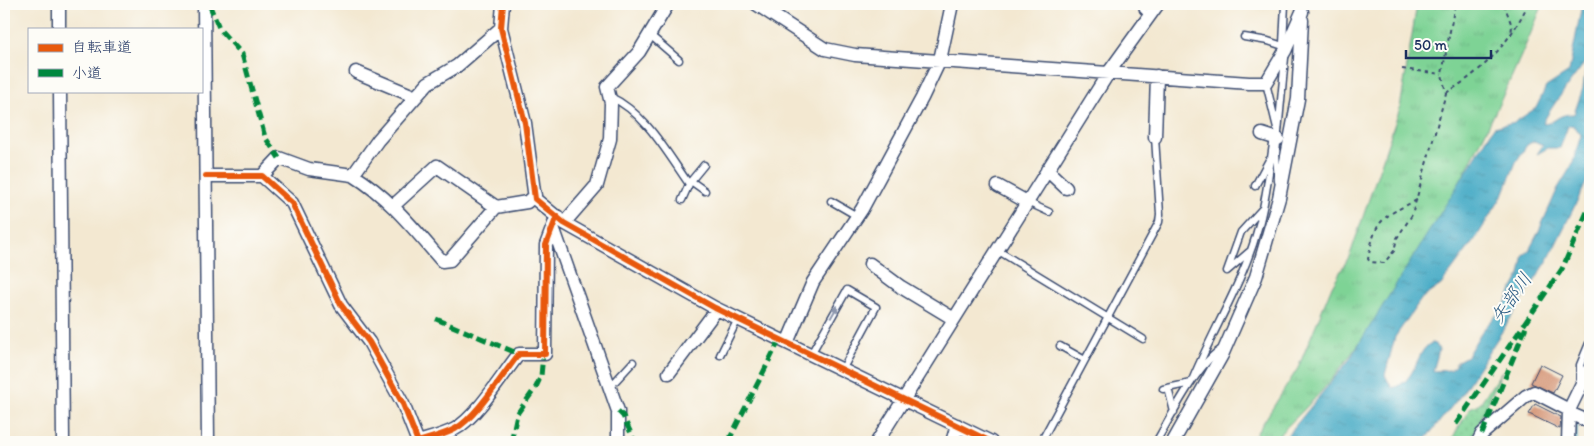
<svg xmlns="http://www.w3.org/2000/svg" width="1594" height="446" viewBox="0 0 1594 446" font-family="Itim,'Klee One',sans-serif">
<defs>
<pattern id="grass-dots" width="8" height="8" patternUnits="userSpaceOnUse" patternTransform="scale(1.25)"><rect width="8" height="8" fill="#7ed395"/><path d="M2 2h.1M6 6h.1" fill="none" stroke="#6cb583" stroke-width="1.8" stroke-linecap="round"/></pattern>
<pattern id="park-tufts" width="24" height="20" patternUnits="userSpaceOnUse" patternTransform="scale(1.25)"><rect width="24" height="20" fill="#7ed395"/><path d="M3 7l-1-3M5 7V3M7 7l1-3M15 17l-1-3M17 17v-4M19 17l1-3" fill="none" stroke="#6cb583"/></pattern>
<pattern id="water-ripples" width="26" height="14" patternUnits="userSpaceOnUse" patternTransform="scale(1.25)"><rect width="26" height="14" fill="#47abc6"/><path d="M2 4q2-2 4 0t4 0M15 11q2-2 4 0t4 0" fill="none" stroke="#3a8ca4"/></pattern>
</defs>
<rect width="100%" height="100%" fill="#fdfcf7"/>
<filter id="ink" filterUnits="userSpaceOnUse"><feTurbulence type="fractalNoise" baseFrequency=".02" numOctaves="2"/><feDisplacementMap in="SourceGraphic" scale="10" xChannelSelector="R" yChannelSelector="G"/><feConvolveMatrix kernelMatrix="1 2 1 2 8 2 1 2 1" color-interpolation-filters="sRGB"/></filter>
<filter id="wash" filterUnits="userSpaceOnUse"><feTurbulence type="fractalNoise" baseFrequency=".0096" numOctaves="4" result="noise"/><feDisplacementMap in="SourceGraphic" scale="20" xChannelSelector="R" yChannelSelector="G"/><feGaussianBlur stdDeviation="1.12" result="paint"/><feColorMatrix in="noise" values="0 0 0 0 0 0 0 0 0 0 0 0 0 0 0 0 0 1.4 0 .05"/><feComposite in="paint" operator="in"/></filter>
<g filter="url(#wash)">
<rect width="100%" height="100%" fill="#f3e8d1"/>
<path fill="url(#grass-dots)" stroke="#4c817a" d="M1502 371 1470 442H1450L1470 408 1480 403Z"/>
<path fill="url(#park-tufts)" stroke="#4c817a" d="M1417 4H1543C1489 136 1421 267 1332 379 1314 401 1292 421 1272 442H1251L1298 368 1332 286 1350 255 1400 108Z"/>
<path fill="url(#water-ripples)" stroke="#316d92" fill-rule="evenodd" d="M1582 4H1590V175L1548 260 1461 395 1423 442H1282L1349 360 1494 127 1515 122 1536 108 1546 87 1569 72ZM1587 60 1583 88 1574 114C1555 114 1557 123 1543 124 1544 116 1580 69 1587 60ZM1573 125 1581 135 1572 165 1558 188 1537 235 1528 252 1524 255 1520 275 1502 309 1482 331 1467 356 1458 361 1451 370 1433 371 1439 350 1436 344 1432 343C1415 349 1418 382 1392 388L1385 375 1395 337 1422 298 1441 285 1476 238 1503 195 1516 162 1527 145 1534 141 1543 145 1537 154 1548 148H1560L1568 126Z"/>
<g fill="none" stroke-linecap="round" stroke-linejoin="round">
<path stroke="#47abc6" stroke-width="3" d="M1576 442 1577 420"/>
</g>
<g id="blocks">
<path fill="#d89e81" d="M1540 364 1562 375 1553 393 1531 383Z
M1535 404 1561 417 1560 429 1529 414Z"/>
</g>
</g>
<g filter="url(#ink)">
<use href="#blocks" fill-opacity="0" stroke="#3b4b6f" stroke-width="1"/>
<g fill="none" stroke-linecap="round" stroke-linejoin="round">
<g stroke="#3b4b6f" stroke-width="9">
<path id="service" d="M1142 4 1143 10 1149 16
M650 35 679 60
M1244 37 1268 41 1286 47 1276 154 1278 181
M1283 44 1285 4
M1266 83 1277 128
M609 96C646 113 667 153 689 184
M691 181 705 191
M1255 186 1269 160
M682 200 690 182 704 165
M831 201 857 216
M1027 202 1049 212
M997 250 1143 339
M1249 252 1227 271 1241 232 1262 209
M1060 346 1085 360
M811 354 847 290 876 307 842 370
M720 355 738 319
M1580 380V365L1590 341
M610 387 633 362
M1168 388 1174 412
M1163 389 1191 383C1212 331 1243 283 1258 228 1267 199 1269 168 1274 138
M1041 442 1159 222 1160 214 1155 137
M1156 442C1171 417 1198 362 1222 349"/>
</g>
<g stroke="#3b4b6f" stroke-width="15">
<path id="minor" d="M59 4V29
M204 4 208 442
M503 4 501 28 525 123 535 199 564 223 715 308 991 442
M756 4 825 49 855 55 1249 83H1266L1285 51 1302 12
M356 72 416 97
M60 91 63 442
M1262 134 1278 139
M1155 137 1157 76
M1047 170 1066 188
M353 175C389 197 414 229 442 261L450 260 496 207
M206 176H262L292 203 341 305 369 342 403 404 418 442C431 438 444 435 455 429 476 418 503 374 519 354H545L546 245 557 216
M262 176 279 158 309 169 353 175 378 140 428 83 457 66 501 28
M998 186 1027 202
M393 206 437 166 496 207 527 202 535 195
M564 223 597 185 610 139 611 103 607 87 639 52 668 4
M553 227 618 411V442
M870 264 901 287 954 319
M787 343 813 282 862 209 922 98 940 60 952 4
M669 373 717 309
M1569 413 1590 422
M877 442 1109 72 1158 4
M952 442 957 425
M1173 442 1222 355 1256 277 1279 198 1298 99 1302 20
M1478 442 1482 434 1526 396 1534 392 1569 410
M1568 442 1569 410 1590 367"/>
</g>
<path stroke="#3b4b6f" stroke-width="2" stroke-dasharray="4 4" stroke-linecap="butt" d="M1504 4 1512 26 1511 35
M1571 4 1590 9
M1402 69 1442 74
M1446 93C1483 71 1510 43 1528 4
M1417 200C1381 218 1376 218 1368 259L1370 262 1384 263 1394 251 1397 238 1412 215 1446 93 1442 74 1455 4"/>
<use href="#service" stroke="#fff" stroke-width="6"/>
<use href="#minor" stroke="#fff" stroke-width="12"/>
<path stroke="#00873e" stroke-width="5" stroke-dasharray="10 5" stroke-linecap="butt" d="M209 4 220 30 242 54 265 137 279 158
M436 319 519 354
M618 411 623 416 635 442
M1456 424 1562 269 1590 205
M1482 434 1526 327
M511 442 517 414 536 387 541 376 543 354
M728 442 780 339"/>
<g stroke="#fdfcf7" stroke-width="9">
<path id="cycleway" d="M503 4 501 28 525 123 535 199 564 223 715 308 991 442
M206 176H262L292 203 341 305 369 342 403 404 418 442C431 438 444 435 455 429 476 418 503 374 519 354H545L546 245 557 216"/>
</g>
<use href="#cycleway" stroke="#e8590c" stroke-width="6"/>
</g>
<defs><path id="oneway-solid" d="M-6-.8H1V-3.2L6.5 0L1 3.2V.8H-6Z" transform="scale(1.25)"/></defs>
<use fill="#8d97ae" href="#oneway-solid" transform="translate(834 312) rotate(-61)"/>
</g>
<g text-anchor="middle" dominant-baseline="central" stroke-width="4" stroke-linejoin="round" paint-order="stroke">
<g font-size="19" font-style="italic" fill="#2a5a82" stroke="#fdfcf7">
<text transform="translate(1511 298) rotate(-55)">矢部川</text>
</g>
</g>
<rect width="1594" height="446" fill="none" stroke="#fdfcf7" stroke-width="20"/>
<rect x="28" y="28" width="175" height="65" fill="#fdfcf7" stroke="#a3aaba"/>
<rect x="38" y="44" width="25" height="8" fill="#e8590c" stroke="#a3aaba"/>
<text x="72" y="52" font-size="15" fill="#1b2f5e">自転車道</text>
<rect x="38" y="69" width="25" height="8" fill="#00873e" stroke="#a3aaba"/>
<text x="72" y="78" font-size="15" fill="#1b2f5e">小道</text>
<path d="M1406 50v8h85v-8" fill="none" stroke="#1b2f5e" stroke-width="2.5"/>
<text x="1414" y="50" font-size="15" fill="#1b2f5e" stroke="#fdfcf7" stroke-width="4" paint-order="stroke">50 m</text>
</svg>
